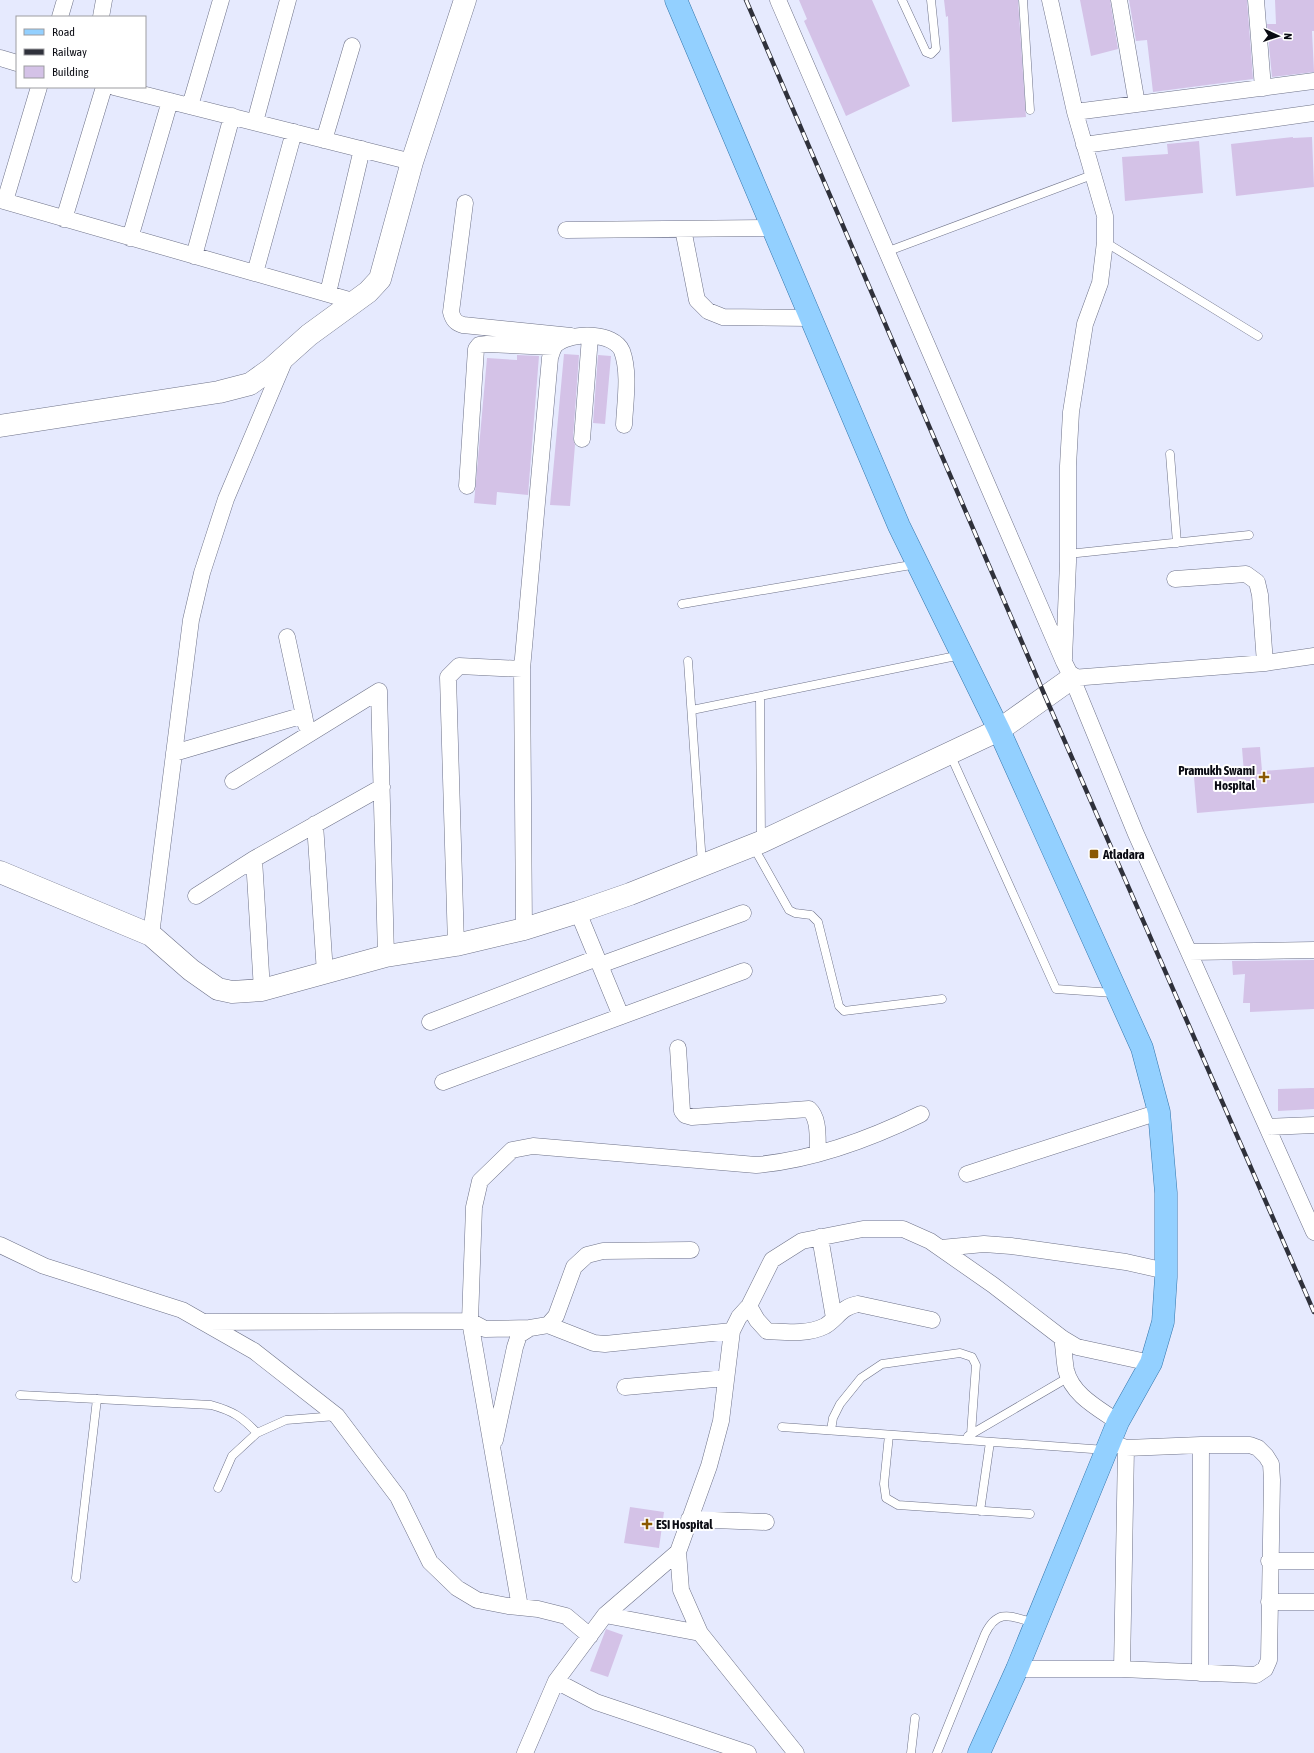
<svg xmlns="http://www.w3.org/2000/svg" width="1314" height="1753" viewBox="0 0 1314 1753" font-family="'Asap Condensed',sans-serif">
<rect width="100%" height="100%" fill="#e6eafe"/>
<path fill="#d4c2e7" d="M799 0H872L910 86 846 116 804 21 807 19Z
M944 0H1018L1026 117 952 122 948 16 946 17Z
M1080 0H1110L1118 49 1091 56Z
M1129 0H1247L1253 79 1153 92 1147 40 1136 41Z
M1275 0H1314V31H1312L1314 72 1272 77 1267 24H1276Z
M1293 137V138L1312 137 1314 187 1236 196 1231 144Z
M1199 141 1203 193 1125 201 1122 157 1168 154 1167 144Z
M564 354 579 355 573 438 575 445 570 506 550 505Z
M517 355 539 356 528 495 497 492 496 505 474 503 487 358 517 360Z
M598 355 611 356 605 424 593 423Z
M1260 747 1262 771 1314 767V803L1197 813 1194 777 1244 773 1242 748Z
M1314 960V1009L1250 1012V1003H1243L1245 974 1233 975 1232 961Z
M1311 1088H1314V1109L1278 1111V1089Z
M630 1507 664 1512 659 1548 624 1543Z
M606 1629 623 1635 608 1677 590 1671Z"/>
<g fill="none" stroke-linecap="round" stroke-linejoin="round">
<g stroke="#6e7288" stroke-width="9">
<path id="lane" d="M902 0 926 52 931 54 936 49 931 0
M1023 0 1030 110
M1105 242 1258 336
M886 252 1092 175
M1170 454 1177 543
M1068 554 1249 535
M682 604 917 564
M688 661 702 864
M760 697 761 840
M692 710 961 655
M950 754 1056 989 1114 993
M753 846 789 910 795 913 811 915 818 922 839 1006 844 1011 942 999
M20 1395 211 1405C233 1411 242 1417 257 1433
M782 1427 1106 1450
M831 1430 833 1418 840 1404 861 1378 882 1364 960 1353 972 1357 976 1365 971 1434
M889 1435 884 1484 886 1498 898 1505 1030 1514
M968 1436 1069 1377
M218 1488 232 1456 257 1433 286 1420 336 1416
M980 1511 990 1442
M76 1578 97 1399
M911 1753 915 1718
M937 1753 985 1634C998 1607 1012 1617 1035 1623"/>
</g>
<g stroke="#6e7288" stroke-width="17">
<path id="street" d="M778 0 1064 662 1072 678 1136 834 1314 1232
M1050 0 1075 112 1105 216V242L1100 283 1085 324 1071 412 1068 466V562L1064 659
M1119 0 1137 104
M1256 0 1263 88
M60 17 65 0
M101 17 104 0
M0 58 17 63
M114 87 412 162
M190 106 221 0
M1075 112 1314 81
M255 122 288 0
M324 140 352 46
M1084 145 1314 113
M0 200 356 302
M5 201 39 87
M465 203 451 312C453 320 456 323 463 325L571 336
M64 219 104 87
M683 229 697 300 708 311 723 317 811 318
M566 230 773 228
M130 238 170 101
M194 256 232 116
M255 273 294 132
M328 293 362 149
M582 439 590 337
M467 486 476 349 479 345 487 344 553 347
M1175 579 1246 574 1257 582 1260 595 1265 663
M287 637 306 725
M1072 678 1265 663 1314 656
M174 753 304 715
M233 781 379 691 386 956
M315 824 325 973
M254 859 262 990
M196 896 254 859 382 787
M578 912 621 1016
M524 929 522 669 550 358C552 352 553 346 558 343 573 332 614 332 622 351 630 373 625 402 624 425
M151 935 191 620 202 573 226 499 286 357
M456 945 448 677 459 666 522 669
M1189 952 1314 950
M600 965 743 913
M430 1022 597 958
M678 1048 682 1111 685 1115 692 1117 809 1109C820 1119 817 1139 818 1153
M443 1082 744 971
M1267 1127 1314 1125
M967 1174 1159 1112
M820 1237 834 1318
M0 1245 44 1266 182 1310 254 1351 337 1416 398 1497 430 1562 457 1588 477 1600 508 1606 538 1609 566 1616 590 1636
M941 1248 984 1244 1011 1246 1126 1262 1166 1271
M749 1306 757 1320 767 1331C786 1332 807 1335 825 1326 838 1318 841 1307 858 1304L932 1320
M206 1322 470 1321 485 1329 530 1328
M548 1325 594 1343 605 1344 732 1331
M1062 1338C1064 1348 1064 1359 1066 1370 1072 1395 1098 1408 1118 1422
M625 1387 726 1378
M495 1440 515 1347 519 1335 530 1328 548 1325 556 1316 574 1267 587 1255 603 1251 691 1250
M689 1519 766 1522
M1269 1561H1314
M1269 1602H1314
M520 1607 470 1321 474 1207 480 1181 512 1150 533 1146 756 1165C814 1160 870 1139 921 1114
M605 1615 678 1552
M700 1633 681 1590 678 1552 709 1466 721 1421 732 1331 739 1317 749 1306 772 1260 802 1241 863 1229H903L930 1241 993 1285 1062 1338 1077 1347 1151 1363
M1017 1669H1122L1256 1675 1265 1669 1269 1660 1272 1480 1271 1464 1266 1456 1258 1448 1250 1445H1201L1126 1448 1110 1442
M1122 1669 1126 1448
M1200 1673 1201 1445
M556 1681 596 1702 748 1753
M525 1753 556 1681 605 1615 700 1633 796 1753"/>
</g>
<g stroke="#6e7288" stroke-width="23">
<path id="secondary" d="M0 426 219 392 250 384 271 369 309 335 368 292 380 279 412 162 465 0
M0 872 151 935 191 970 218 989 232 992 262 990 386 956 456 945 524 929 578 912 630 894 761 842 999 730 1072 678"/>
</g>
<g stroke="#3476ac" stroke-width="23">
<path id="primary" d="M676 0 899 526 999 730 1142 1048 1159 1112 1166 1193V1277L1163 1322 1151 1363 1118 1422 1017 1669 979 1753"/>
</g>
<use href="#lane" stroke="#fff" stroke-width="8"/>
<use href="#street" stroke="#fff" stroke-width="16"/>
<use href="#secondary" stroke="#fff" stroke-width="22"/>
<use href="#primary" stroke="#93d0ff" stroke-width="22"/>
<g stroke="#2f313b" stroke-width="4.5">
<path id="rail" d="M746 0 1045 696 1314 1312"/>
</g>
<use href="#rail" stroke="#fff" stroke-width="3" stroke-dasharray="9" stroke-linecap="butt"/>
</g>
<g fill="#8b5902" stroke="#fff" stroke-width="1.5">
<path d="M1262 771h4v4h4v4h-4v4h-4v-4h-4v-4h4z"/>
<rect x="1089" y="849" width="10" height="10" rx="2"/>
<path d="M645 1518h4v4h4v4h-4v4h-4v-4h-4v-4h4z"/>
</g>
<g text-anchor="middle" dominant-baseline="central" stroke-width="4" stroke-linejoin="round" paint-order="stroke">
<g font-size="13" font-weight="bold" fill="#0a0b13" stroke="#fff" text-anchor="start">
<text x="1255" y="770" text-anchor="end">Pramukh Swami<tspan x="1255" dy="15">Hospital</tspan></text>
<text x="1103" y="854">Atladara</text>
<text x="656" y="1524">ESI Hospital</text>
</g>
</g>
<rect x="16" y="16" width="130" height="72" fill="#ffffff" stroke="#9d9da1"/>
<rect x="24" y="29" width="20" height="6" fill="#93d0ff" stroke="#9d9da1"/>
<text x="52" y="36" font-size="12" fill="#0a0b13">Road</text>
<rect x="24" y="49" width="20" height="6" fill="#2f313b" stroke="#9d9da1"/>
<text x="52" y="56" font-size="12" fill="#0a0b13">Railway</text>
<rect x="24" y="66" width="20" height="12" fill="#d4c2e7" stroke="#9d9da1"/>
<text x="52" y="76" font-size="12" fill="#0a0b13">Building</text>
<g transform="translate(1278 36) rotate(93)" stroke="#ffffff" stroke-width="3" paint-order="stroke">
<path d="M0-3L7 15L0 10L-7 15Z" fill="#0a0b13"/>
<text y="-6" font-size="11" font-weight="bold" text-anchor="middle" fill="#0a0b13">N</text>
</g>
</svg>
